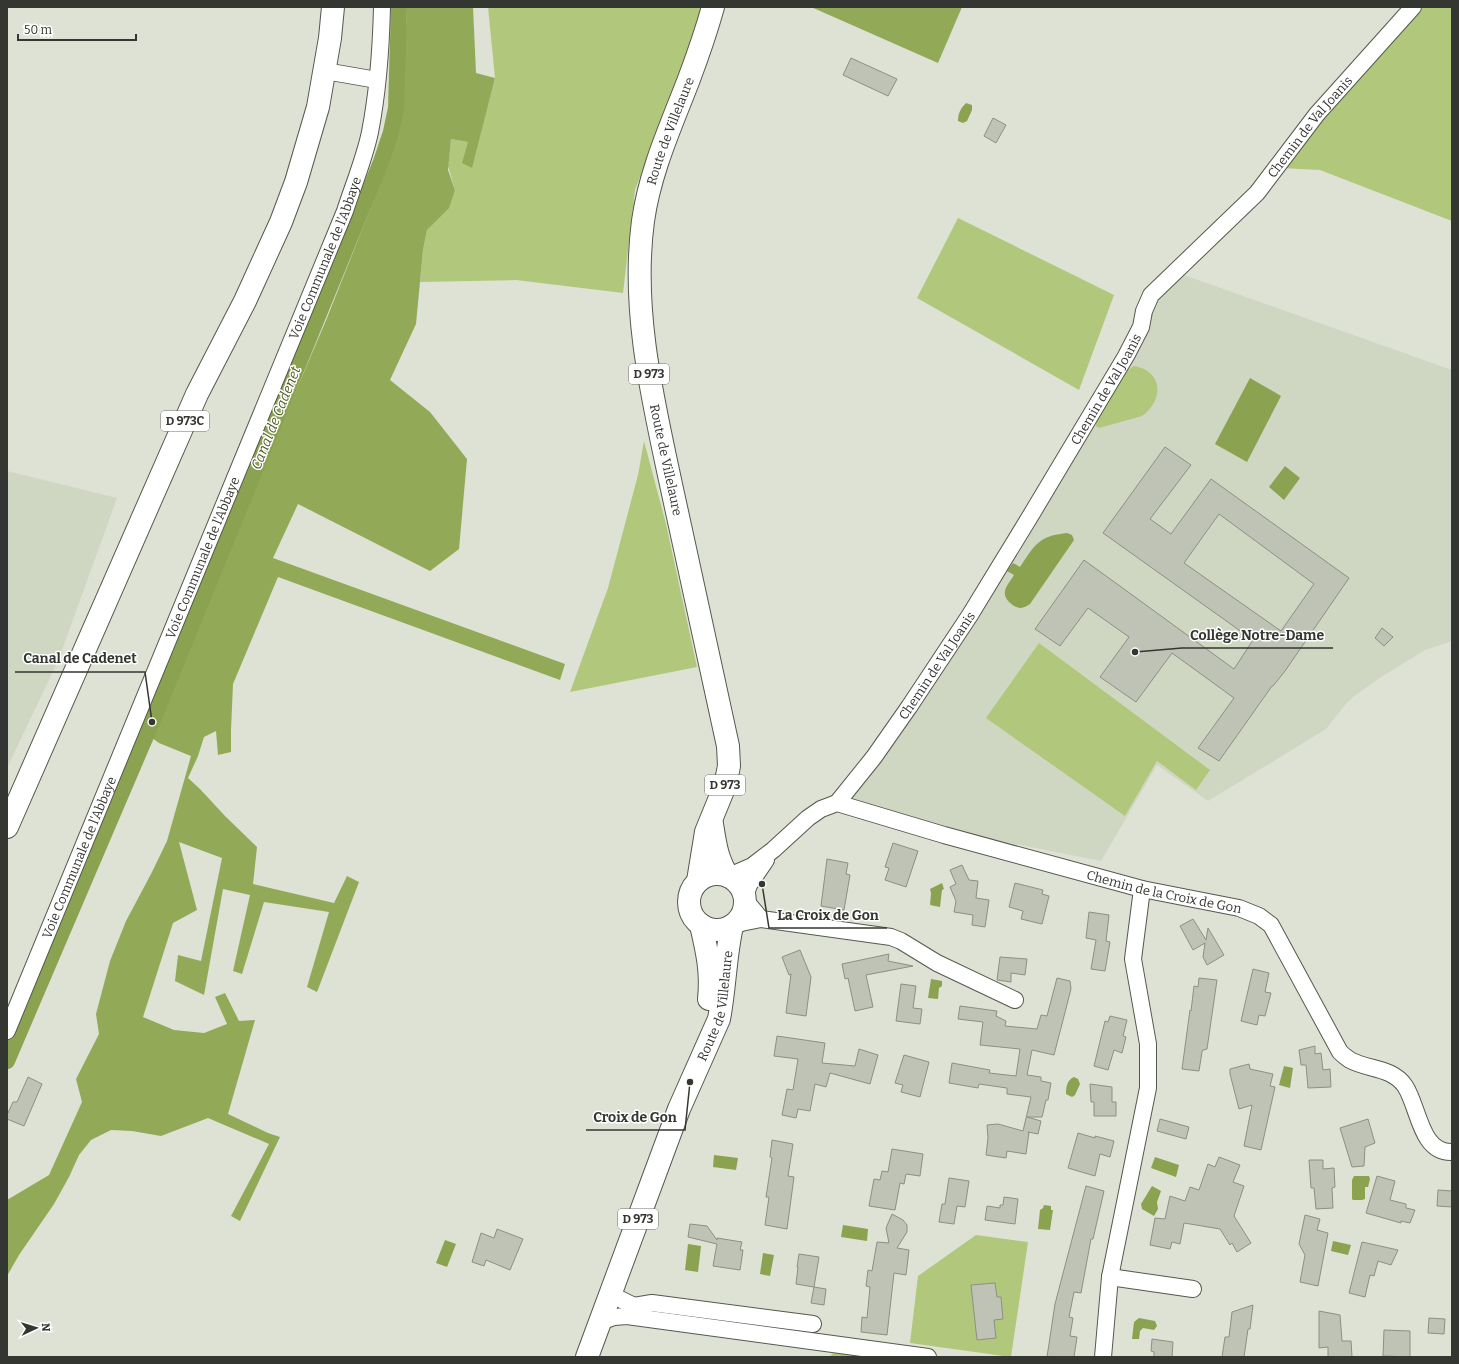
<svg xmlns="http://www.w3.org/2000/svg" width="1459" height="1364" viewBox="0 0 1459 1364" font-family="Bitter,serif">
<rect width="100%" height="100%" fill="#dde2d4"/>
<path fill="#cfd6c1" d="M1178 273 1452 370V641L1425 650 1381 677 1353 697 1345 705 1326 729 1208 801 1157 765 1101 861 966 834 844 796 952 636 1150 304Z
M7 471 117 498 58 661 7 768Z"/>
<path fill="#b1c87c" d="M488 7H704L635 190 623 293 516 280 420 282 423 250 427 230 455 190 448 166 451 139 468 142 471 168 495 78Z
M1421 7H1452V221L1320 170 1281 168 1344 86Z
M958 218 1114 295 1079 390 917 298Z
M1134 366C1138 367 1143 368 1146 370 1165 382 1158 405 1142 416L1099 428 1096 426V420L1126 371Z
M644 441 666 524 697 667 570 692 608 588 638 475Z
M1039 643 1210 770 1196 790 1157 761 1125 816 986 718Z
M976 1235 1028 1242 1011 1357 910 1343 918 1276Z
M836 1351 851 1353 855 1357H829Z"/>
<path fill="#92aa58" d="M407 7H473L476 73 495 78 472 168 462 163 468 142 451 139 448 170 455 190 449 208 427 230 423 250 416 324 390 380 430 412 467 459 459 549 430 571 298 504 273 558 565 664 560 680 278 577 233 684 231 730V752L218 755 216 731 204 737 198 756 188 778 200 789 225 816 257 847 253 884 334 903 347 876 359 882 317 992 307 987 329 912 264 902 242 974 233 971 250 895 223 889 204 995 175 981 178 955 201 961 222 858 179 842 197 910 173 923 143 1017 174 1030 204 1033 227 1024 215 997 225 993 239 1021 255 1020 228 1114 268 1133 280 1137 240 1221 231 1216 269 1144 208 1118 161 1136 132 1131 111 1130 91 1140 79 1155 69 1177 54 1204 19 1255 7 1276V1200L49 1175 82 1102 76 1079 99 1034 96 1014 110 961 126 921 151 874 167 841 191 756 159 743 152 738 209 595 327 318 373 202 394 141 402 110Z
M811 7H962L938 63Z"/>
<path fill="#8ba251" d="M966 103 972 105V110L967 121 963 123 958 121C958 113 961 108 966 103Z
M1250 378 1281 396 1247 462 1215 444Z
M1285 466 1300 478 1284 500 1269 487Z
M1067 533 1072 535 1074 540 1030 604C1027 606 1025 607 1021 608 1014 608 1003 599 1005 591 1006 586 1011 580 1014 575L1007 571 1013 563 1020 567C1035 545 1038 536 1067 533Z
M942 883 944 889 942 890 940 907 930 905 931 893 930 889Z
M931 979 942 981V986L939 988 938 999 928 998Z
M1284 1066 1293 1068 1290 1088 1279 1085Z
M1074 1077 1078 1079 1080 1084 1075 1095 1072 1097 1066 1094C1066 1087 1067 1080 1074 1077Z
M714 1155 738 1158 736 1170 713 1167Z
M1155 1157 1179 1165 1176 1177 1151 1168Z
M1354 1176H1369L1370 1179 1368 1187H1365V1199L1362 1200H1353L1352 1199V1180Z
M1152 1186 1161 1191 1157 1202 1158 1209 1154 1216 1142 1209 1141 1204Z
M1044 1205 1051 1206V1210H1053L1050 1230 1038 1229 1040 1210 1043 1208Z
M843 1225 868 1229 867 1241 841 1237Z
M445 1240 456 1244 447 1267 436 1263Z
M1333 1241 1351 1245 1348 1255 1331 1251Z
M688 1244 701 1246 698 1272 685 1270Z
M763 1253 774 1255 770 1276 760 1274Z
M1139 1318 1155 1321 1157 1326 1154 1330 1143 1328 1140 1331 1139 1339H1132L1134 1322Z"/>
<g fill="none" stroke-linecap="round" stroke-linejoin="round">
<path stroke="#8ba251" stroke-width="16" d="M7 1061 152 722 381 162 391 132 396 108 399 7"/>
</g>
<path fill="#bfc3b6" stroke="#8c9083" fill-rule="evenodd" d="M851 58 897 79 888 96 843 75Z
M993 118 1006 125 996 143 984 136Z
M1165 447 1191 465 1150 519 1171 534 1211 479 1349 578 1285 671 1273 686H1272L1219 761 1198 748 1234 698 1172 653 1136 702 1100 677 1129 637 1088 608 1060 646 1035 629 1084 560 1234 669 1253 640 1103 533ZM1219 514 1314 584 1281 631 1184 563Z
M1382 628 1393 637 1384 646 1375 638Z
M893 843 918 851 906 887 885 880 889 868 885 867Z
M827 859 848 863 846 874 850 875 844 910 821 906Z
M962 865 969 880 978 881 976 898 989 900 985 927 972 925 973 915 954 912 956 901 950 887 956 884 950 870Z
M1015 883 1043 890 1042 894 1049 896 1042 924 1021 919 1023 911 1009 907Z
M1089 912 1109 915 1106 941 1110 942 1105 971 1091 969 1096 940 1086 938Z
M1193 919 1206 940 1208 928 1224 955 1207 965 1203 957 1205 943 1193 950 1180 926Z
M800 950 811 977 806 1016 786 1013 791 974 789 975 782 957Z
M889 954 888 961 913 966 866 975 873 1007 855 1011 848 978 845 979 842 964Z
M1000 957 1027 959 1025 975 1011 973V982L997 980Z
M1253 969 1269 973 1265 992 1271 993 1265 1016 1259 1015 1257 1025 1241 1021Z
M1057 978 1070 981 1071 989 1054 1055 1032 1050 1027 1075 1041 1077V1081L1051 1083 1048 1100H1046L1042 1117H1027L1041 1121 1038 1134 1028 1132H1029L1026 1154 1007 1151 1006 1158 986 1155 988 1138 987 1125 998 1124 1023 1131 1031 1097 1007 1094V1088L979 1084 978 1088 949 1083 952 1063 990 1070 989 1073 1016 1076 1020 1049 980 1045 983 1022 958 1019 960 1006 997 1011 996 1016 1006 1021 1005 1026 1037 1029 1041 1015 1047 1016Z
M1199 978 1217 980 1207 1049 1203 1050 1202 1052 1199 1071 1182 1069 1190 1010 1191 1011 1194 986 1198 987Z
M901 984 916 986 913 1008 922 1009 920 1024 896 1021Z
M1110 1016 1127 1020 1123 1036 1126 1037 1122 1053 1114 1050 1108 1070 1094 1066 1105 1021 1108 1022Z
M777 1036 825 1043 822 1063 855 1066 859 1049 878 1055 870 1084 830 1073 826 1087 815 1084 810 1111 798 1109 796 1118 782 1115 787 1089 793 1090 798 1059 774 1056Z
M1315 1046V1054L1321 1053 1323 1070 1330 1069 1331 1087 1308 1088 1306 1065H1301L1299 1050Z
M904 1055 929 1062 920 1097 901 1092 903 1085 895 1083Z
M1249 1064 1250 1069 1273 1074 1270 1086 1275 1087 1261 1150 1244 1146 1252 1105 1239 1109 1230 1074V1069Z
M28 1077 42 1084 24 1126 7 1119V1115L13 1102H17Z
M1090 1084 1112 1087V1102H1116V1116H1094V1102H1091Z
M1160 1119 1189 1127 1186 1139 1157 1131Z
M1368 1119 1375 1143 1365 1147 1364 1166 1352 1167 1340 1128Z
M1078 1133 1095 1138V1136L1114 1141 1110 1157 1100 1154 1095 1176 1068 1168Z
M772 1140 793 1144 788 1176 794 1177 787 1229 765 1225 769 1197H766L772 1158 770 1157Z
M892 1149 923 1154 920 1176 906 1174 904 1184 900 1183 895 1210 869 1206 874 1179 880 1180 882 1171 888 1172Z
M1219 1157 1240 1165 1233 1182 1244 1186 1234 1216 1251 1243 1237 1252 1232 1243 1230 1245 1220 1229 1184 1223 1180 1244 1172 1242 1170 1249 1150 1245 1155 1218 1165 1219 1170 1196 1185 1201 1190 1187 1199 1190 1208 1164 1215 1167Z
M1309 1160H1323V1169L1334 1168 1335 1187 1332 1188 1333 1208 1316 1209 1314 1188H1311Z
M1377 1176 1395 1181 1390 1200 1406 1204V1208L1415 1210 1410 1223 1401 1221V1223L1366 1213Z
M949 1178 969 1181 965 1207 957 1206 954 1224 939 1222 942 1204H945Z
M1086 1186 1104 1191 1093 1239H1091L1081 1293 1074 1292 1069 1317 1073 1318 1070 1336 1077 1337 1074 1357H1047L1055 1304Z
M1438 1190 1452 1191V1207L1437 1206Z
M1004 1197 1018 1199 1015 1224 985 1220 987 1206 1000 1208V1205H1003Z
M892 1214 903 1220 907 1225V1232L897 1248 909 1250 906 1275 894 1273 887 1335 861 1332 862 1317 867 1318 870 1287 866 1286 868 1270 872 1271 877 1242 889 1243 886 1228Z
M1305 1215 1320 1219 1317 1230 1328 1233 1318 1286 1300 1282 1305 1255 1299 1244Z
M690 1224 707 1226 717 1240V1238L742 1242 740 1250H743L740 1270 713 1266 717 1244 688 1237Z
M497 1229 523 1239 510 1270 486 1260 484 1266 472 1262 481 1233 494 1238Z
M1362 1242 1398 1250 1391 1265 1378 1261 1374 1276 1370 1275 1365 1297 1349 1293Z
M799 1254 819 1257 814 1287 796 1284 798 1267H797Z
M995 1283 997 1297H1001L1003 1319 994 1320 996 1338 977 1340 971 1285Z
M814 1287 826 1289 824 1305 811 1303Z
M1253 1305 1250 1329H1248L1244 1357H1222L1225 1337H1229L1232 1312Z
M1319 1311 1340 1315 1342 1341H1351L1352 1357H1328V1347L1319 1348Z
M1429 1318 1445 1319 1444 1334 1428 1333Z
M1384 1330 1410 1331V1357L1383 1356Z
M1152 1339 1173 1342 1172 1357H1154V1352L1151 1351Z"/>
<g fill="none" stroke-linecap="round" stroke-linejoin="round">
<g stroke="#55594d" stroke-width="18">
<g id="minor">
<path d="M325 71 377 80"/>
<path id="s1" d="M837 803 874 757 909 707 970 615 1034 510 1126 356 1141 327 1144 311 1151 295 1257 193 1317 114 1413 7"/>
<path id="s2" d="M729 876 752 866 773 850 808 818 821 809 837 803 944 835 1142 889 1239 908 1259 916 1271 925 1340 1052C1343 1055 1347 1058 1350 1060 1368 1070 1392 1067 1405 1086 1419 1107 1420 1153 1452 1152"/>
<path d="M745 897 749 885 766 860"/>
<path d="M761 919 891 937 901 941 937 963 1015 1000"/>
<path d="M736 924 761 919 746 901"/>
<path id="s3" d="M7 1031 345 211C353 186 365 157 370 132 378 91 381 49 382 7"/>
<path d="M1110 1277 1193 1289"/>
<path d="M610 1294 634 1306 643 1313"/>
<path d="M634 1306 652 1303 813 1324"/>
<path d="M600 1322 614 1317 627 1316 928 1357"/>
<path d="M1103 1357 1110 1277 1148 1088V1044L1133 959 1142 889"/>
</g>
</g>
<g stroke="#55594d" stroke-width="24">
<g id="primary">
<path d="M712 824C715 843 717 860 728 876"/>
<path d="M7 827 197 394 245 301 281 222 296 182 318 107 330 38 333 7"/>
<circle cx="717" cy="902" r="28"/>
<path id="s4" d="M698 881 706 832 724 788 727 776 729 766 728 746C709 660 690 574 672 489 653 400 631 311 643 221 650 171 671 126 689 79 698 55 706 32 713 7"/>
<path d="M701 925C707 951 712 972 709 999"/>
<path id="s5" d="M587 1357 679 1109 719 1019C725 988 725 957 732 926"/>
</g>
</g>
<use href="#minor" stroke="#fff" stroke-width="16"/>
<use href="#primary" stroke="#fff" stroke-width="22"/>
</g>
<g text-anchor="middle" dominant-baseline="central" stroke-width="3" stroke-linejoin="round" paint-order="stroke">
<g fill="#fff" stroke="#71726f" stroke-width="1">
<rect x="629" y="364" width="40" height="20" rx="3"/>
<rect x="161" y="411" width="48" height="20" rx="3"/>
<rect x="705" y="775" width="40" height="20" rx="3"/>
<rect x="618" y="1209" width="40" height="20" rx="3"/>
</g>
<g font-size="12" font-weight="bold" fill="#343631">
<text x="649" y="374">D 973</text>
<text x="185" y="421">D 973C</text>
<text x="725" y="785">D 973</text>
<text x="638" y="1219">D 973</text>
</g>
<g font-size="13" fill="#343631" stroke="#fff">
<text stroke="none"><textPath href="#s1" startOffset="831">Chemin de Val Joanis</textPath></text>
<text stroke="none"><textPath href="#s4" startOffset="768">Route de Villelaure</textPath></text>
<text stroke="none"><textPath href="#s3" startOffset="836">Voie Communale de l'Abbaye</textPath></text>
<text stroke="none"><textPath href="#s1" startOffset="494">Chemin de Val Joanis</textPath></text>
<text transform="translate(666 460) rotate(78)">Route de Villelaure</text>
<text stroke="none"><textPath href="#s3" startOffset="512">Voie Communale de l'Abbaye</textPath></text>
<text stroke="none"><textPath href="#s1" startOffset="170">Chemin de Val Joanis</textPath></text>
<text stroke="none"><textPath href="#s3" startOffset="188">Voie Communale de l'Abbaye</textPath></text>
<text stroke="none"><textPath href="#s2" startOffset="471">Chemin de la Croix de Gon</textPath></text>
<text stroke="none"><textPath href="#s5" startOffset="375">Route de Villelaure</textPath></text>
</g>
<g font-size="14" font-style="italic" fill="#4d5c22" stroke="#fff">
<text transform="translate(276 418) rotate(-68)">Canal de Cadenet</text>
</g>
</g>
<path fill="none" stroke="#343631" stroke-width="1.5" d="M1135 652L1182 648H1333M152 722L145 672H15M762 884L769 928H887M690 1082L685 1130H586"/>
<g fill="#343631" stroke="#fff" stroke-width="1.5">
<circle cx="1135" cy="652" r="4"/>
<circle cx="152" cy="722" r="4"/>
<circle cx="762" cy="884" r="4"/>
<circle cx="690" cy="1082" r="4"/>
</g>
<g font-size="14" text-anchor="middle" font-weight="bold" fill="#343631" stroke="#fff" stroke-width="3" stroke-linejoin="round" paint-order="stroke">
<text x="1257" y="640">Collège Notre-Dame</text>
<text x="80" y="663">Canal de Cadenet</text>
<text x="828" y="920">La Croix de Gon</text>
<text x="635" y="1122">Croix de Gon</text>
</g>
<rect width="1459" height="1364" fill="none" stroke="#343631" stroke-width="16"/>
<g transform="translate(36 1328) rotate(86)" stroke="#ffffff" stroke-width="3" paint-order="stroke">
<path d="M0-3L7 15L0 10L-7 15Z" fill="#343631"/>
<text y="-6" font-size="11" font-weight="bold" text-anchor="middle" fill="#343631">N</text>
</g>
<path d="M18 34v6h118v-6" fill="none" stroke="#343631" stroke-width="2"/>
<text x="24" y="34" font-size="12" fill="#343631" stroke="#ffffff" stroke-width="3" paint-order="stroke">50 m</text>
</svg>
